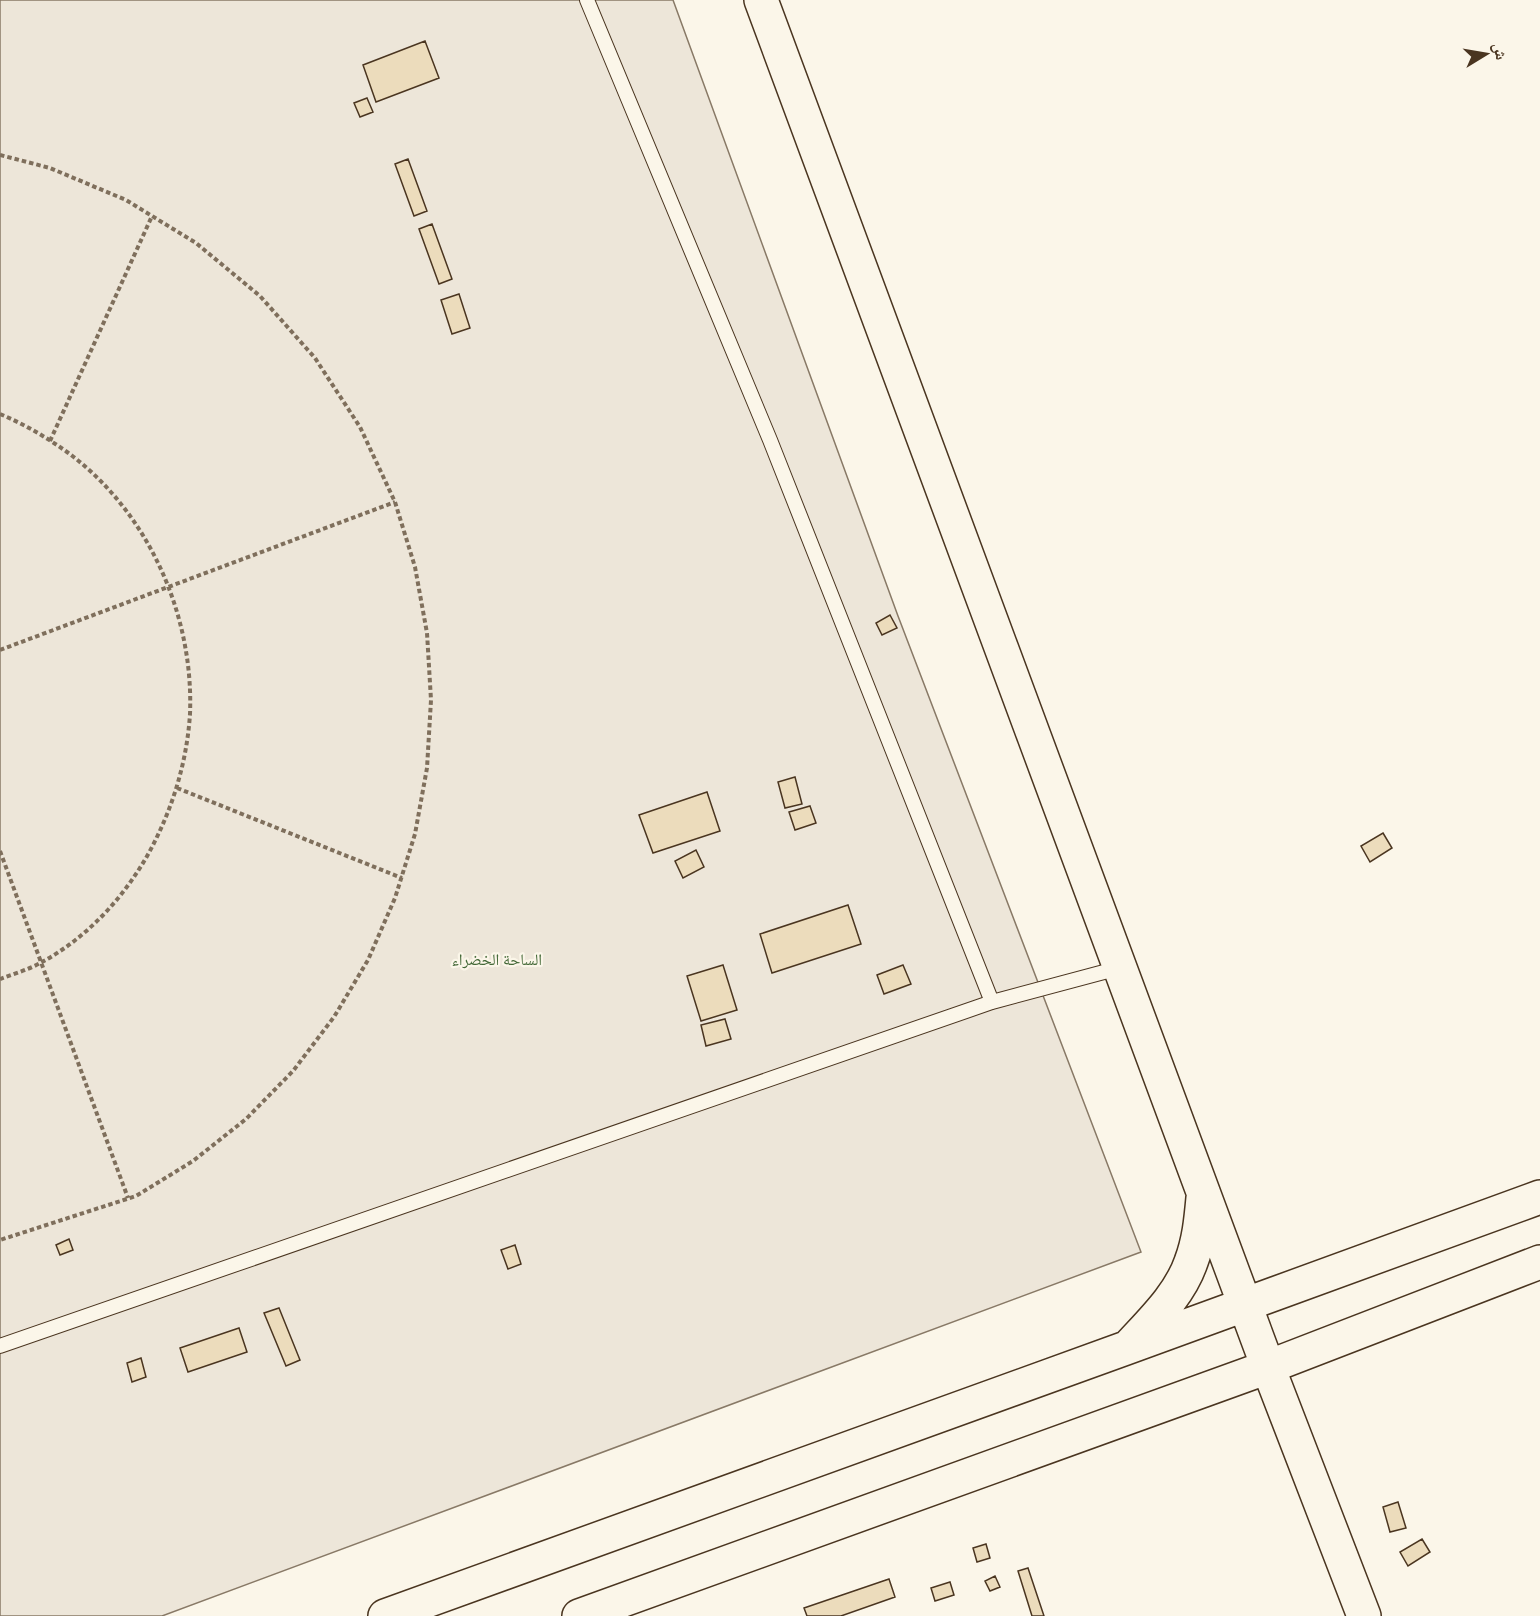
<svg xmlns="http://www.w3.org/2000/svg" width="1540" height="1616" viewBox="0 0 1540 1616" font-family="Signika,'Noto Naskh Arabic',sans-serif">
<rect width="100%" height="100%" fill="#fbf6e9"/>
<path fill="#ede6d9" stroke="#887966" stroke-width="1.5" d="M0 0H673L898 616 1141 1252 162 1616H0Z"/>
<path fill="#ecdcbc" stroke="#4a3520" stroke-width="1.5" d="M425 41 439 78 376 102 363 65Z
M367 98 373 112 360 117 354 103Z
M408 159 427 211 414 216 395 164Z
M432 224 452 279 439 284 419 229Z
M459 294 470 328 452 334 441 300Z
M890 615 897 628 882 635 876 623Z
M795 777 802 804 785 808 778 782Z
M707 792 720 831 653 853 639 815Z
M810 806 816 823 795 830 789 812Z
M1383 833 1392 848 1370 862 1361 846Z
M696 850 704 867 683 878 675 861Z
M848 905 861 944 772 973 760 934Z
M723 965 737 1010 701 1021 687 976Z
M903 965 911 984 884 994 877 975Z
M725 1019 731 1039 706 1046 701 1025Z
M69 1239 73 1250 60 1255 56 1245Z
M515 1245 521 1264 508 1269 501 1250Z
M279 1308 300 1360 286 1366 264 1313Z
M239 1328 247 1352 188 1372 180 1348Z
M141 1358 146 1377 132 1382 127 1363Z
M1398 1502 1406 1528 1390 1532 1383 1507Z
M1422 1539 1430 1552 1408 1566 1400 1552Z
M986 1544 990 1558 977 1562 973 1548Z
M1028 1568 1044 1616H1032L1018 1571Z
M995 1576 1000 1587 990 1591 985 1581Z
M889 1579 895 1597 841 1616H807L804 1608Z
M950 1582 954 1595 935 1601 931 1588Z"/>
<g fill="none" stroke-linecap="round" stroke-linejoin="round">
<g stroke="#4a3520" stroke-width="16">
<path id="service" d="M587 0 770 440 992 1002
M0 1346 992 1002 1119 968"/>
</g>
<g stroke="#4a3520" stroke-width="36">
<path id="tertiary" d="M761 0 1268 1367 1364 1616
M1131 1344C1154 1319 1180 1294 1191 1262 1199 1241 1201 1220 1203 1198
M385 1616 1126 1348 1540 1197
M579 1616 1268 1367 1540 1262"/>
</g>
<path stroke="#7f6f5c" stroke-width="4" stroke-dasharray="4.5 3" stroke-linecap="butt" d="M0 155 50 168 126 200 196 243 260 296 315 358 360 427 395 502 415 567 427 633 431 700 427 768 415 834 395 898 368 960 334 1017 293 1071 246 1119 193 1161 136 1196 0 1240
M0 414C24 424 46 437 67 452 148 511 194 615 190 714 187 760 174 804 153 845 129 892 90 936 42 962 30 969 14 974 0 979
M50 441 152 216
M0 650 395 502
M177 788 402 878
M0 851 128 1198"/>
<use href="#service" stroke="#fbf6e9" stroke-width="14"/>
<use href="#tertiary" stroke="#fbf6e9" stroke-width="33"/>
</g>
<g text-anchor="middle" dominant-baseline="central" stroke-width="4.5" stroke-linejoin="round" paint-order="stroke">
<g font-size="16" fill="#436837" stroke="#fbf6e9">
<text x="497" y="960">الساحة الخضراء</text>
</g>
</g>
<g transform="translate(1486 54) rotate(79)" stroke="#fbf6e9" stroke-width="4.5" paint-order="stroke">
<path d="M0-4.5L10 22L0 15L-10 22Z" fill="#4a3520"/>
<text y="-9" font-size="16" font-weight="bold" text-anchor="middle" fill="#4a3520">ش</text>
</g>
</svg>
